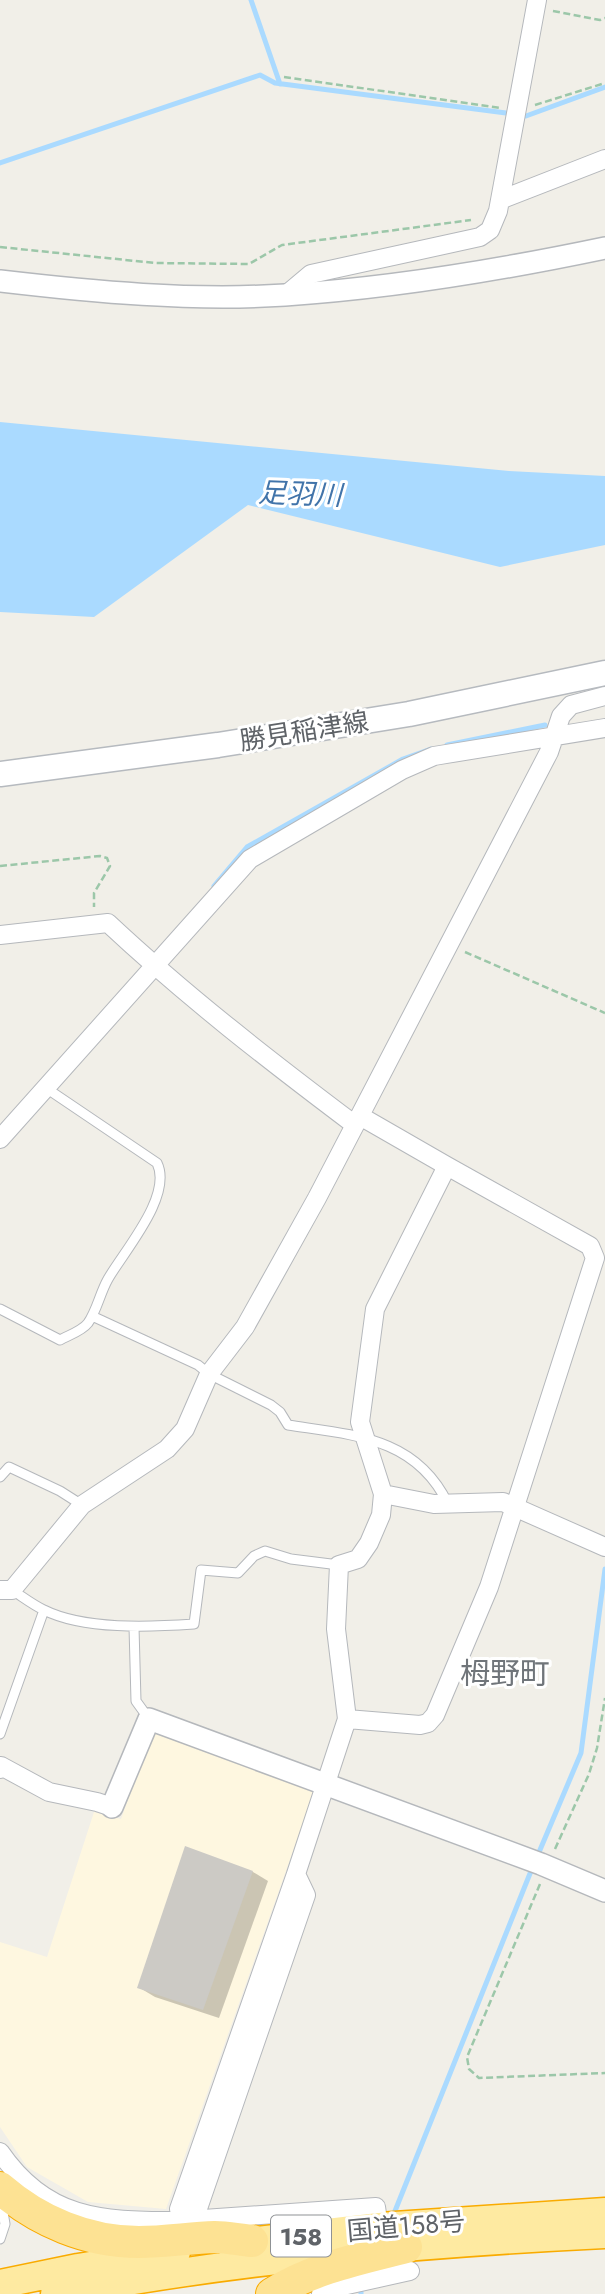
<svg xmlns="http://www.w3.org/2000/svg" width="605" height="2294" viewBox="0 0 605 2294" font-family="Jost,'Noto Sans JP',sans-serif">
<rect width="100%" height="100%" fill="#f1efe8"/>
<path fill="#fef7e0" d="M153 1729 314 1792 166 2209 88 2202 27 2167 0 2127V1942L47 1957 94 1812 121 1819Z"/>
<path fill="#aadaff" d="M0 422 509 471 605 476V545L500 567 248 505 94 617 0 612Z"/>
<path fill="#0003" d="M186 1848 253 1872 268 1881 219 2018 155 1997 140 1988Z"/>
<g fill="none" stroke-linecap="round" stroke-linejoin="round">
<path stroke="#aadaff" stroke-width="5" d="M251 0 280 84
M526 116 605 87
M0 163 260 75 275 83 506 113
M447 745 545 725
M214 886 247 847 403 759 431 749
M537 1857 581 1753 605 1569
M395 2211 533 1866
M361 2294V2292"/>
</g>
<path fill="#cccac5" d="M185 1846 253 1871 203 2010 137 1988Z"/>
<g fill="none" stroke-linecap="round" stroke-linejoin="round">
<g stroke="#b5b8bc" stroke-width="11">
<path id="service" d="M0 1309 60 1340C69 1335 82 1331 88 1323 97 1310 100 1293 108 1279 124 1251 173 1196 157 1163L46 1088
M92 1316 198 1365 209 1374 271 1405 280 1412 288 1425C353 1435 416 1437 448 1504
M0 1477 9 1467 60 1491 82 1505
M12 1590C23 1597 33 1605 44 1610 84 1630 150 1627 194 1624L201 1570 238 1573 254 1556 265 1551 291 1559 339 1565
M134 1627 136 1701 149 1719
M0 1734 44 1610
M0 2239 5 2224 1 2200"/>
</g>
<g stroke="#b5b8bc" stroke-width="20">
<path id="minor" d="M500 200 605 159
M286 295 311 274 480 237 490 230 498 211 537 0
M0 935 108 923C186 996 270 1061 355 1125
M0 1139 250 859 402 770 434 756 605 728
M383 1494 434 1504 503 1502 605 1547
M0 1590H12L82 1505 167 1449 185 1429 209 1374 245 1327 317 1198 549 752 561 716 571 705 605 696
M347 1719 420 1725 428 1723 435 1715 489 1587 595 1258 590 1246 447 1166 360 1116
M0 1769 1 1766 49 1792 97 1802 112 1807
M0 2152C46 2219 100 2221 175 2221L376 2207 379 2227
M179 2209 296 1874
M194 2220 306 1895 296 1874 347 1719 336 1629 339 1565 358 1559 369 1543 381 1515 383 1494 360 1422 375 1309 447 1166
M321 2294 338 2287 410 2271"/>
</g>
<g stroke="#b5b8bc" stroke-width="24">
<path id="tertiary" d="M0 281C94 292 191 301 285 295 392 288 500 270 605 248
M112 1807 149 1719 541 1864 605 1891"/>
</g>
<g stroke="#b6babf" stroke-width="27">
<path id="secondary" d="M0 774 218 745 409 714 605 673"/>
</g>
<g stroke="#f9ab00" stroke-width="31">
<path id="trunk" d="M230 2244 379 2227 605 2212
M0 2284 78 2268 176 2252
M55 2294C236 2259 421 2243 605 2234"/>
</g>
<g stroke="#f9ab00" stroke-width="34">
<path id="motorway" d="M0 2188C38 2221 87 2242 139 2242 164 2242 189 2238 215 2237 227 2237 240 2240 252 2241
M272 2294C313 2268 359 2259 406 2247"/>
</g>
<path stroke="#9cc7a9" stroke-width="2.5" stroke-dasharray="7 3.5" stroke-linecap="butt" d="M553 11 600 20 605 18
M284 77 501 108
M535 105 605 83
M0 247 155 263 249 264 282 245 471 220
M0 866 100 856 107 858 110 866 94 893V907
M465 952 605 1013
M555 1849 589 1774 597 1748 605 1698
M540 1884 467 2057 469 2069 479 2078 605 2073"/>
<use href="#service" stroke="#fff" stroke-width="9"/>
<use href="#minor" stroke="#fff" stroke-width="18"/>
<use href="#tertiary" stroke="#fff" stroke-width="21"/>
<use href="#secondary" stroke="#fff" stroke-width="24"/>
<use href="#trunk" stroke="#feeaa1" stroke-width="28"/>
<use href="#motorway" stroke="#fde293" stroke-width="32"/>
</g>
<g text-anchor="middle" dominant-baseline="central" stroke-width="6" stroke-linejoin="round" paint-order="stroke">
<rect fill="#fff" stroke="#8f9295" stroke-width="2" x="271" y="2215.5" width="60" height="41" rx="5"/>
<g font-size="24" font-weight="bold" fill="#5f6368">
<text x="301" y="2236">158</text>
</g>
<g font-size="26" fill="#5f6368" stroke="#fff">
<text transform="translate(304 731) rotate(-9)">勝見稲津線</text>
<text transform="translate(406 2226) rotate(-5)">国道158号</text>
</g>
<g font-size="28" font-style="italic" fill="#4174aa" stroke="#fff">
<text transform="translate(300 494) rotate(2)">足羽川</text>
</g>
<g font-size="30" fill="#70757a" stroke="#fff">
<text x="505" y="1673">栂野町</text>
</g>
</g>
</svg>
